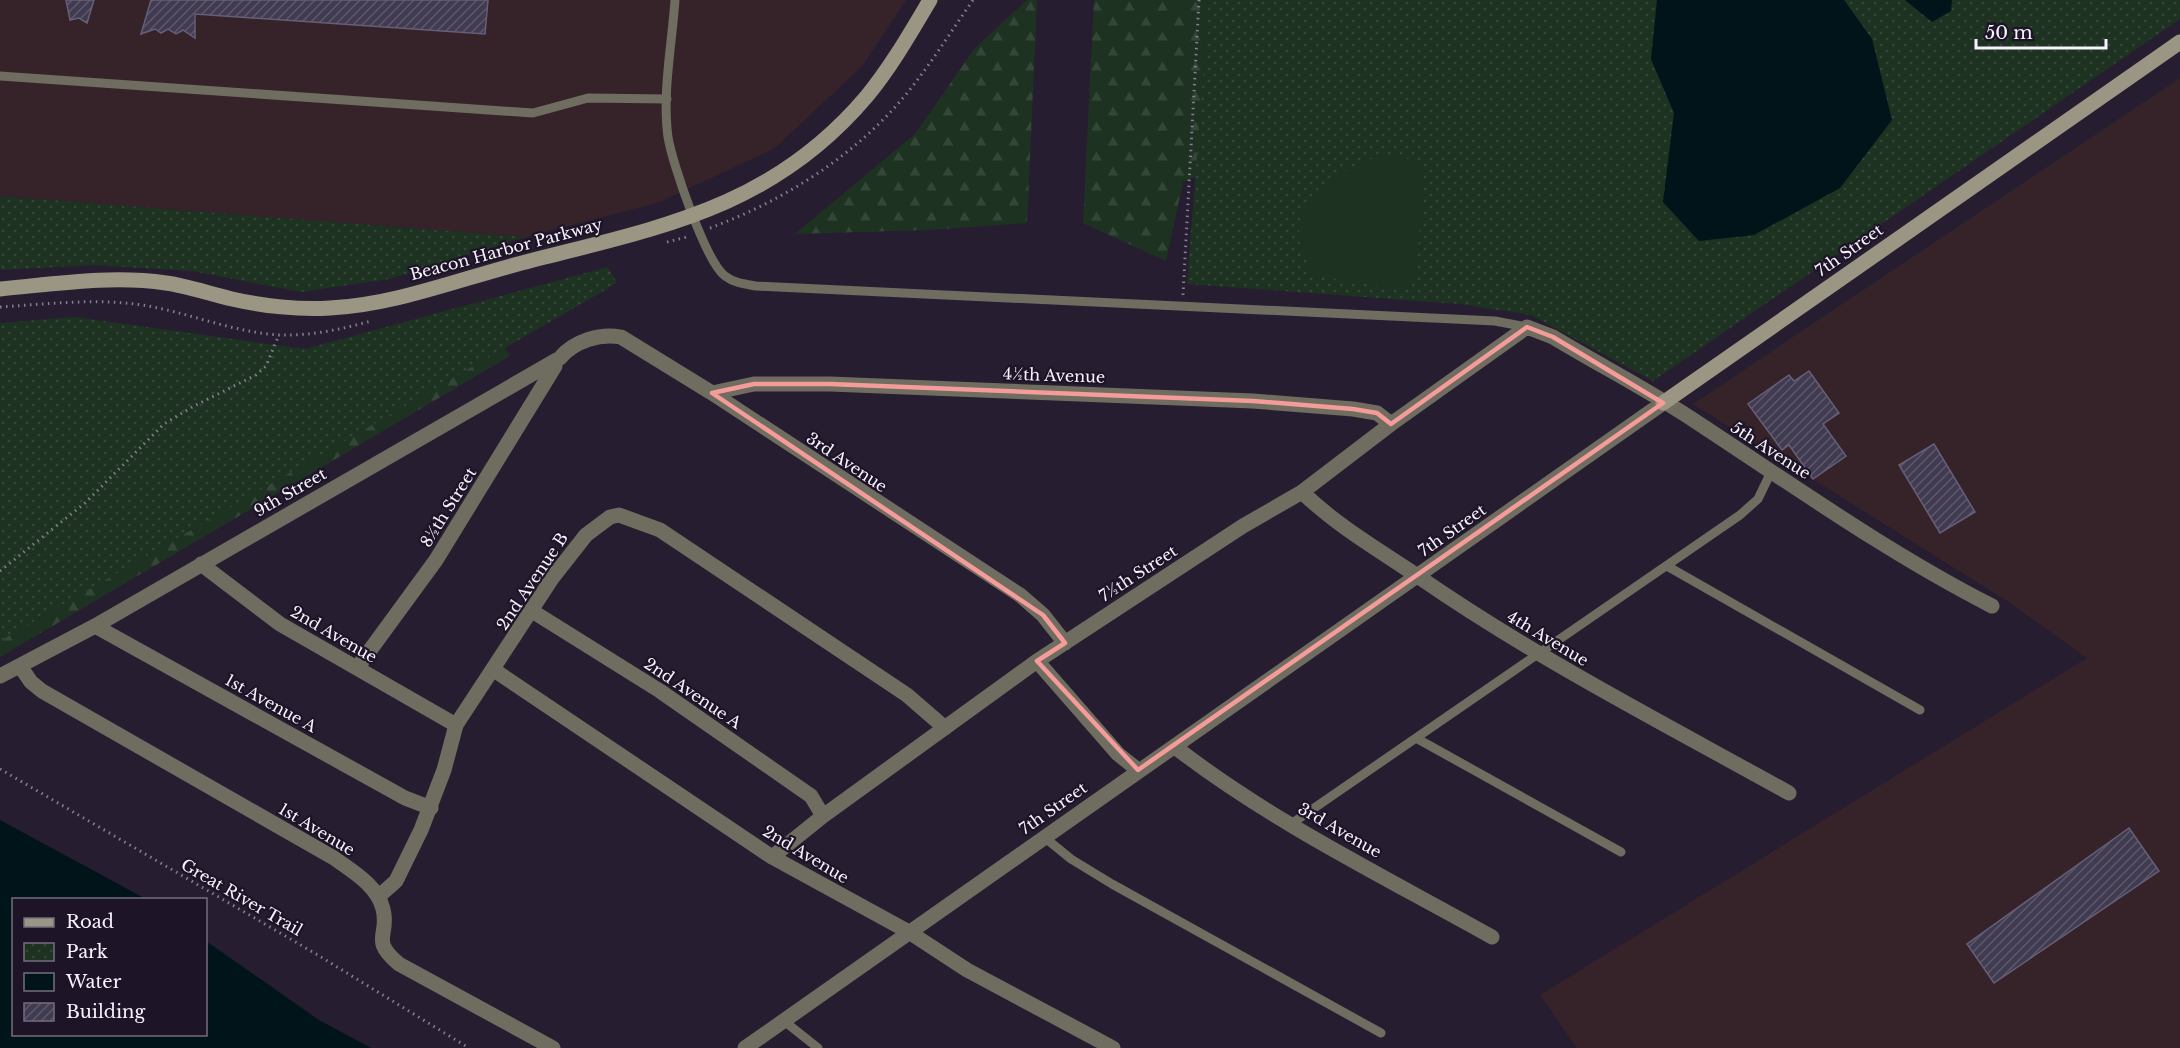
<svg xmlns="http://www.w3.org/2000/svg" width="2180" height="1048" viewBox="0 0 2180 1048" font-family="'Libre Baskerville',serif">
<defs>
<pattern id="forest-firs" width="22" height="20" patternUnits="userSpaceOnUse" patternTransform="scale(1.5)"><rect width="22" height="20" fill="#1e3222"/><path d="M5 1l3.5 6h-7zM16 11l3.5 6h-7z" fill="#344638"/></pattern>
<pattern id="park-dots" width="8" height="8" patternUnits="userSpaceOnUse" patternTransform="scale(1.5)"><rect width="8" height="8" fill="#1e3222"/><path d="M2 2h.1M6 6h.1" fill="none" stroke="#344638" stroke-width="1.8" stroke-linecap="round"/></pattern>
<pattern id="building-hatch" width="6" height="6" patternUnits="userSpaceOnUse" patternTransform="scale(1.5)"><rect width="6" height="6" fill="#413b51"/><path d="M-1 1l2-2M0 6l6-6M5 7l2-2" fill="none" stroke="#5d586b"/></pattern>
</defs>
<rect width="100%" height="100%" fill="#271d31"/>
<path fill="#362329" d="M0 0H906L863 65 775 148 660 202 526 237 0 196Z
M2180 78V1048H1577L1540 995 2087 658 2007 601 1693 404Z"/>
<path fill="url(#forest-firs)" d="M1027 0H1037L1027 223 927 230 795 234 915 134 975 48Z
M1094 0H1657L1239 159 1183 182 1166 261 1083 223Z
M495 333 510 356 0 657V589Z"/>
<path fill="url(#park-dots)" d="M1209 0H2180V19L1653 381 1531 315 1459 304 1187 284Z
M0 196 526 237 389 279 301 292 192 271 93 265 0 270Z
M608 267 617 283 0 641V323L75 317 305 349Z"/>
<path fill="#1e3222" d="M1380 155 1424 161 1416 281 1403 290 1313 275C1309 265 1302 254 1300 244 1293 190 1340 173 1380 155Z"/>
<path fill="#001419" d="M1657 0H1844L1872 39 1892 120 1840 188 1754 235 1699 241 1663 202 1674 113 1651 59Z
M1905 0H1952L1951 11 1932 22Z
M0 820 146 899 14 900V1034H206V941L319 1020 371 1048H0Z"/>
<path fill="url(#building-hatch)" stroke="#665f78" stroke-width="1.5" d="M66 0H94L87 23 79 18 70 20Z
M151 0H488L485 34 195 14V38L183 30 176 34 168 29 161 33 155 29 141 34Z
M1809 371 1839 413 1823 424 1846 456 1813 479 1789 445 1782 450 1748 404 1789 375 1794 381Z
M1934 444 1975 512 1940 533 1899 465Z
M2129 828 2159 871 1994 983 1967 944Z"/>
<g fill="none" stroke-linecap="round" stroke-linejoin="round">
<path stroke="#867f8f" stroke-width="3" stroke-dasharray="1.5 4.5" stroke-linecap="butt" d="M710 228C783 201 853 157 903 98 929 67 950 33 973 0
M667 242 687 237
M1183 295 1199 0
M0 307C48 304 94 298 142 305 188 312 234 333 281 335 310 336 343 329 371 321
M0 571 85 503 164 424 194 406 256 375 266 366 279 335
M0 769 316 954 469 1048"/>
<path stroke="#6f6c60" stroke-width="9" d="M675 0C672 44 662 93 668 137 672 163 706 262 725 276 734 283 745 284 756 286L1495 321 1527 327
M0 76 533 113 588 98 667 99
M1667 566 1920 710
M1416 738 1621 852
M1291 824 1740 515 1758 499 1771 472
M1044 837 1071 859 1112 884 1381 1033
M784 1021 818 1048"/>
<path stroke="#6f6c60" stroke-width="15" d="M712 393 754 384H830L1253 401 1353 409 1377 413 1391 424
M1302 492C1336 525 1377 549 1416 575 1534 657 1663 723 1789 793
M201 564 280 624 456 725
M532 611 660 691 811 796 823 816
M95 626 405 798 431 808
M1037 661 1118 754 1138 770
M20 666 31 682 42 691 334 858C353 872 377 885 383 909 390 936 369 939 399 964L553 1048
M357 668 436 560 555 366
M494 670 772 857 909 932 967 970 1113 1048
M0 676 95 626 560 358C574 341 600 333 621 337L712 393 1020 595 1043 615 1065 643
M1175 747C1272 822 1385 877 1492 937
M772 857 823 816 1037 661 1243 526 1302 492 1391 424 1527 327 1553 337C1601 366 1652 392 1698 423 1794 486 1890 554 1992 606
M378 897 396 881 421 830 444 770 456 725 553 577 586 535 610 517 619 515 660 530 907 695 945 728
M745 1048 1663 403"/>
<path stroke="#9b9583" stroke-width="15" d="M0 289C55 284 111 275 166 283 188 286 210 294 232 299 262 306 300 310 330 308 393 305 457 280 518 264 655 228 770 211 867 96 891 67 911 32 930 0
M1663 403 2180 42"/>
</g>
<path fill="none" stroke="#f59b99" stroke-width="4.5" stroke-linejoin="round" d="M1527 327 1553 337 1663 403 1138 770 1037 661 1065 643 1043 615 712 393 754 384H830L1253 401 1353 409 1377 413 1391 424Z"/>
<g text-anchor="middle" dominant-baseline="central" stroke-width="4.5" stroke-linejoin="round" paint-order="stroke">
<g font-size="16" fill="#f7f2fd" stroke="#1d1427">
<text transform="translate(506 249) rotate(-15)">Beacon Harbor Parkway</text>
<text transform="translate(1849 250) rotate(-35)">7th Street</text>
<text transform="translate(1054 375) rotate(2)">4½th Avenue</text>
<text transform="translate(1771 450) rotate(33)">5th Avenue</text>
<text transform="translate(847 462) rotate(34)">3rd Avenue</text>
<text transform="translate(290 492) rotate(-30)">9th Street</text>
<text transform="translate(448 507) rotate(-58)">8½th Street</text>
<text transform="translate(1452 530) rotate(-35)">7th Street</text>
<text transform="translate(1138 573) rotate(-33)">7½th Street</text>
<text transform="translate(532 581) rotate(-56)">2nd Avenue B</text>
<text transform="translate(334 634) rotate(30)">2nd Avenue</text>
<text transform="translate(1548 638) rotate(31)">4th Avenue</text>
<text transform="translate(693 693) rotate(34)">2nd Avenue A</text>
<text transform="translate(271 703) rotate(29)">1st Avenue A</text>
<text transform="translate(1053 808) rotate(-35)">7th Street</text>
<text transform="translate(317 829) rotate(31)">1st Avenue</text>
<text transform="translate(1340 830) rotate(30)">3rd Avenue</text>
<text transform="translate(806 854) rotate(31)">2nd Avenue</text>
<text transform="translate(242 897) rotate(30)">Great River Trail</text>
</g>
</g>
<rect x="12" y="898" width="195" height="138" fill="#1d1427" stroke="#746d7d" stroke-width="1.5"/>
<rect x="24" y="918" width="30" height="9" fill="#9b9583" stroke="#746d7d" stroke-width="1.5"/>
<text x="66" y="928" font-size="18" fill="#f7f2fd">Road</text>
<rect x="24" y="943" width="30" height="18" fill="url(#park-dots)" stroke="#746d7d" stroke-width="1.5"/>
<text x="66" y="958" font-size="18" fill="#f7f2fd">Park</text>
<rect x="24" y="973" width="30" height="18" fill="#001419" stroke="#746d7d" stroke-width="1.5"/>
<text x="66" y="988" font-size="18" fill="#f7f2fd">Water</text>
<rect x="24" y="1003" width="30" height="18" fill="url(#building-hatch)" stroke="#746d7d" stroke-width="1.5"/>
<text x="66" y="1018" font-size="18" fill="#f7f2fd">Building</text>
<path d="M1976 39v9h130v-9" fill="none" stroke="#f7f2fd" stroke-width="3"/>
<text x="1985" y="39" font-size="18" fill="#f7f2fd" stroke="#1d1427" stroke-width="4.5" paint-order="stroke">50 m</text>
</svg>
